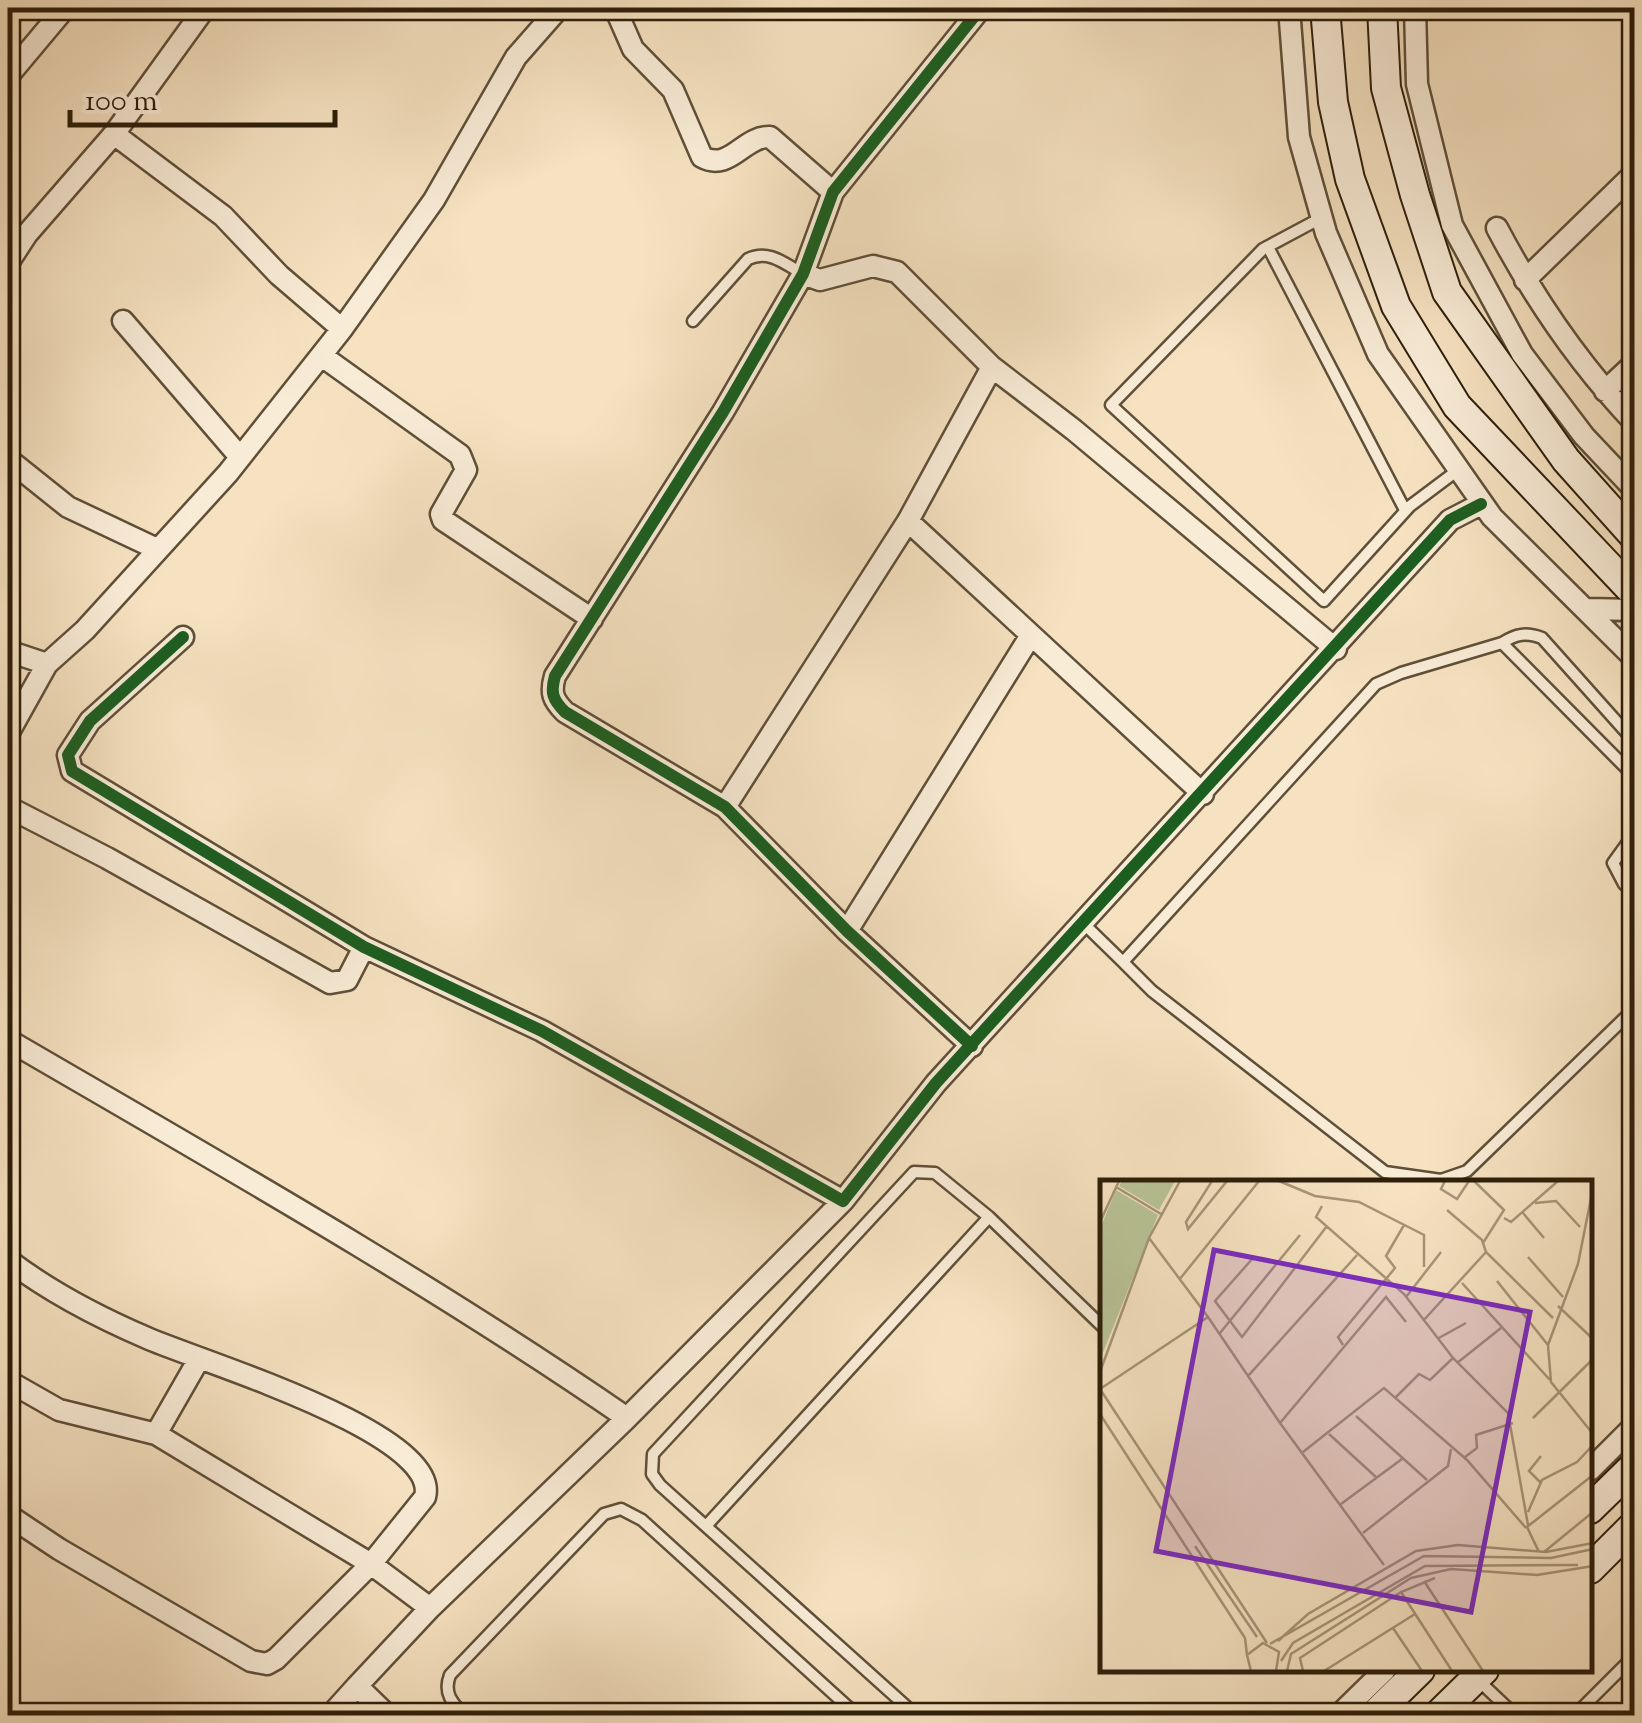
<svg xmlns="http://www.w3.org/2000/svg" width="1642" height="1723" viewBox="0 0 1642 1723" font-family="'Sorts Mill Goudy',serif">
<rect width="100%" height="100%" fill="#f6e2c1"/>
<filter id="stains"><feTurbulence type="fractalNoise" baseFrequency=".002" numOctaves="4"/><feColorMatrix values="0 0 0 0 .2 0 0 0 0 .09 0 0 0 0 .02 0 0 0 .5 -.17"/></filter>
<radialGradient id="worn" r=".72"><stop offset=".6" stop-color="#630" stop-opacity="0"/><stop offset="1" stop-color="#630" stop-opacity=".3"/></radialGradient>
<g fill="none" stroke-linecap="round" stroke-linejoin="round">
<g stroke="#5f4f38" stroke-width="15">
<path id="lane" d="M1321 218 1263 249 1111 405 1324 601 1410 506 1458 470
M1268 247 1405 510
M693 321 748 259C769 249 785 264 803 274
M1502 643 1634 776
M1634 741 1542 638C1526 632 1516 634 1502 643L1401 673 1376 684 1123 962 1152 991 1385 1172 1441 1180 1467 1171 1634 1009
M1634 834 1613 863 1624 884 1634 894
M1083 923 1123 962
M706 1526 989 1217
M1477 1679 1516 1716
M465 1716C452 1703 443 1693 450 1675L604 1514 621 1509 642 1520 858 1716
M917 1716 660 1485 652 1474 653 1454 914 1172 935 1173 989 1217 1102 1326
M1574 1716 1634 1656"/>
</g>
<g stroke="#5f4f38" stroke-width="25">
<path id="street" d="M615 8 633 49 673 90 702 157C730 172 743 136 770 137L833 192
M1289 8 1299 137 1326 233 1378 354 1492 517 1634 658
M1415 8 1417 84 1452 225 1522 354 1584 436 1634 489
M8 76 65 8
M114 134 223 216 279 275 342 329
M1497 228C1534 298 1580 365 1634 422
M8 263 27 234 114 134 205 8
M803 274 820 280 873 266 897 272 992 367 1074 430 1336 649
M1525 280 1634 174
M123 321 240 457
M322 356 460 455 466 470 441 514 443 520 592 619
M1605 391 1634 364
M8 459 68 507 157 549
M908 521 1203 794
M1588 609 1634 610
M183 637 90 721 68 755 72 771 364 947 542 1031 843 1201 936 1083 1450 520 1481 504
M8 651 47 664
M8 734 47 664 85 630 228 473 342 329 434 200 516 57 559 8
M8 807 107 858 330 983 347 980 364 947
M725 807 908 521 992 367
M847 931 1031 635
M8 1040C216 1161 428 1281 627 1418L430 1608 357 1686
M972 1046 847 931 725 807 565 712C553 700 550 693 555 676L723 412 803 274 833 192 981 8
M8 1260C50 1292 98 1317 147 1338 196 1360 442 1433 425 1497L371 1564 276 1659 267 1664 251 1661 59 1549 8 1515
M8 1381 59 1410 156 1434 371 1564 430 1608
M627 1418 843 1201
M156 1434 199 1359
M1590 1470 1634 1426
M330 1716 357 1686 388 1716
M1338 1716 1385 1670"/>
</g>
<g stroke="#2d1e0a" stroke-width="32">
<path id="secondary" d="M1325 8 1333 102 1350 179 1396 306 1457 406 1634 593
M1382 8 1386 88 1415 195 1447 292 1566 460 1634 536
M1590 1509 1634 1466
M1590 1569 1634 1525
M1373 1716 1420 1670
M1437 1716 1484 1670"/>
</g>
<use href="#lane" stroke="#f9ecd7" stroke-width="10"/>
<use href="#street" stroke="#f9ecd7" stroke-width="20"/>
<use href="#secondary" stroke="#f9ecd7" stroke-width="28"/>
<g stroke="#f9ecd7" stroke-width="19">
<path id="cycleway" d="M183 637 90 721 68 755 72 771 364 947 542 1031 843 1201 936 1083 1450 520 1481 504
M972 1046 847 931 725 807 565 712C553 700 550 693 555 676L723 412 803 274 833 192 981 8"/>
</g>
<use href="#cycleway" stroke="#1b5e20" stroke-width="12"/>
</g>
<g transform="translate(1100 1180)">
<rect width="492" height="492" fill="#f6e2c1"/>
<path d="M22 1H75L59 30 19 6ZM16 10 58 35 0 180V49Z" fill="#b9c496"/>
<path fill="none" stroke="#a69478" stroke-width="2.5" d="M112 1 86 42 88 49 127 1M179 1 215 16 259 22 324 55V87M345 1 341 9 357 19 369 1M374 1 404 30 383 63M16 7 61 34M493 8 478 84 448 165 451 202 493 254M435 23 456 21 480 47M222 26 216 37 304 114 353 178 408 233 428 345M423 33 444 58M404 38 411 42 458 1M0 42 19 1M386 72 453 138M428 77 463 117M153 78 115 121 142 157 227 46M79 100 159 1M397 101 448 165M362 103 450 200M306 117 341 72M458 126 493 159M108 137 148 196 257 75M323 141 386 72 382 60 347 30M120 153 200 55M337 159 366 143M243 165 238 157 295 88 286 76 304 45M357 183 401 148M0 192 49 58 80 1M148 196 180 243M0 209 167 463M0 209 108 137 49 58M295 218 319 194 330 200 353 178M0 234 145 458 147 475M256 236 327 300M433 238 493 179M229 254 277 298M203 272 284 208 367 280 426 348M365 277 377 268 376 255 413 243M440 302 429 291 441 276M241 324 302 279M428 332 442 300 477 282 493 265M263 353 348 286 351 269M95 366 157 457M439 372 427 347 493 295M444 372 493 332M284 385 180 243 286 117 306 142M324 401 383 491M301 412 352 491M293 448 322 491M178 461 208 434 316 371 358 365 446 372 493 363M170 464 324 376 451 378 493 369M181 481 193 463 325 386 478 385M151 491 147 475 163 463 179 472 176 491M187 491 191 474 311 398 351 389 437 395 493 386M203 491 200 478 301 412 335 398M224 491 315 434"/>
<path fill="#7b2cbf" fill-opacity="0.15" stroke="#7b2cbf" stroke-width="5" d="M114 70 430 132 371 432 56 371Z"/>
<rect width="492" height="492" fill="none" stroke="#2d1e0a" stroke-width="5"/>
</g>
<rect width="1642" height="1723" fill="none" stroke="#f6e2c1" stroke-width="40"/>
<rect x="10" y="10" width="1622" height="1703" fill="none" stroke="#2d1e0a" stroke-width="5"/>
<rect x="20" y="20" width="1602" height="1683" fill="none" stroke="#2d1e0a" stroke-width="2.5"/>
<path d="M70 110v15h265v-15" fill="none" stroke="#2d1e0a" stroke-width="5"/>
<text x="85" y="110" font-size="30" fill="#2d1e0a" stroke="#f9ecd7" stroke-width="8" paint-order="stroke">100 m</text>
<rect width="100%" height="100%" filter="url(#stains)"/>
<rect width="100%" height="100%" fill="url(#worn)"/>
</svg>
